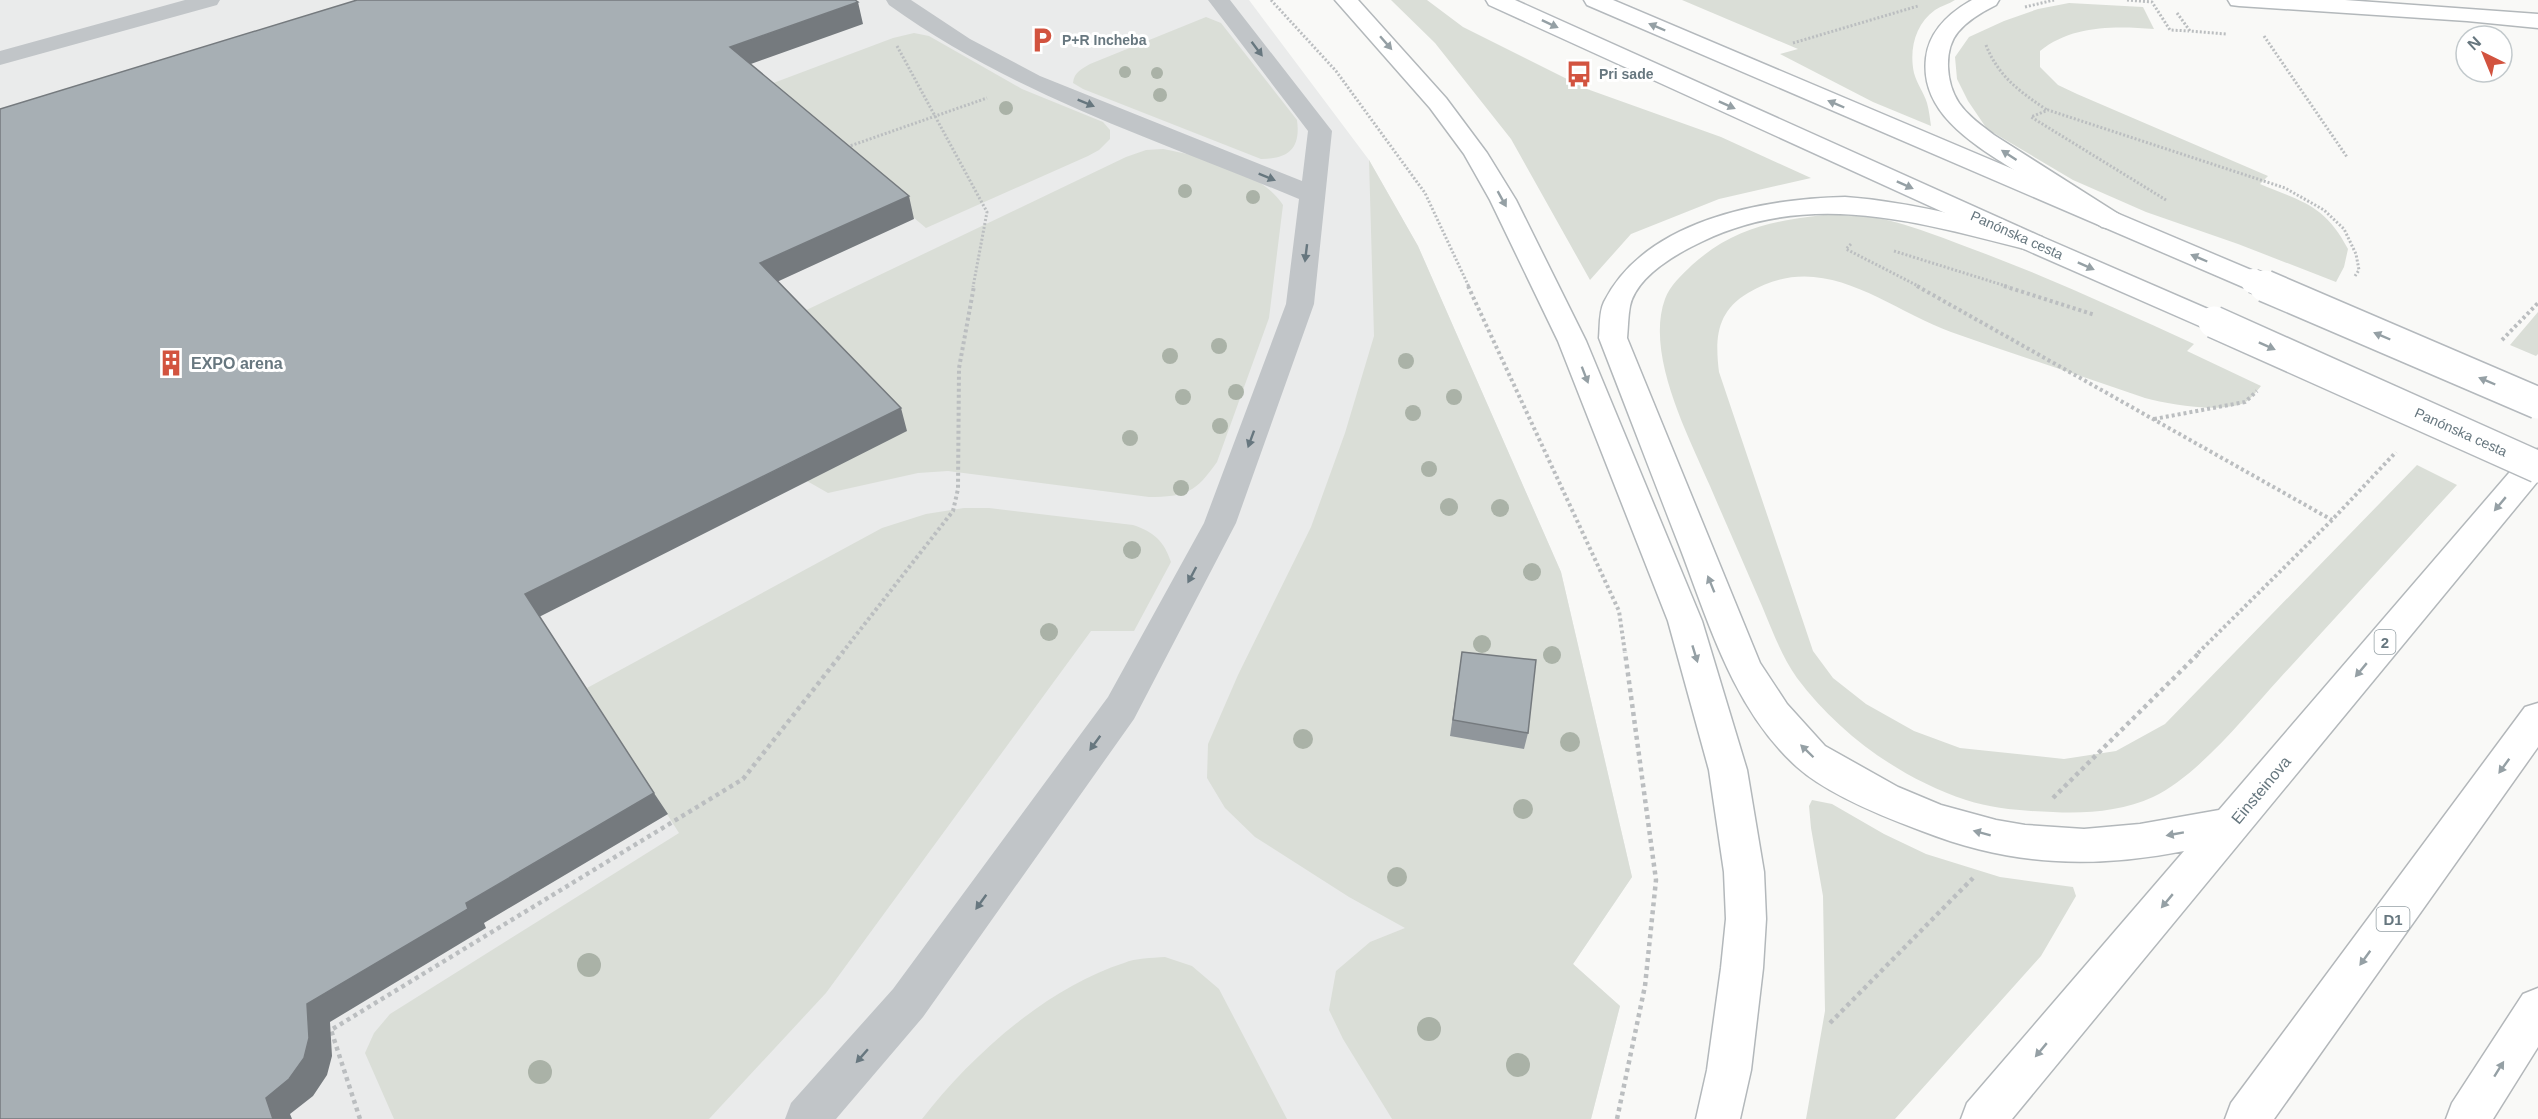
<svg xmlns="http://www.w3.org/2000/svg" width="2538" height="1119" viewBox="0 0 2538 1119" font-family="Helvetica,sans-serif">
<rect width="100%" height="100%" fill="#f9f9f7"/>
<path fill="#eaebeb" d="M0 0H1249L1369 160 1418 246 1561 572 1632 877 1573 964 1620 1006 1591 1119H0Z"/>
<path fill="#daded7" d="M1391 0H1427L1463 27 1587 89 1721 137 1811 178 1719 199 1631 234 1590 280 1511 139 1435 43Z
M1682 0H1955C1949 4 1941 6 1935 10 1915 24 1909 50 1914 73 1917 84 1924 93 1927 103 1929 110 1930 119 1931 126L1873 102 1780 54 1798 49Z
M2069 3 2143 7 2154 29C2115 26 2072 25 2040 51V67L2058 85 2077 94 2268 176 2260 184C2303 202 2325 205 2348 249L2344 267 2336 282 2238 244 2146 212 2073 180 1987 129 1968 101 1957 79 1955 57 1969 37 2004 21 2038 9Z
M1206 17 1221 23 1297 120C1301 149 1288 159 1261 159L1083 89 1073 83C1074 72 1082 69 1090 64Z
M914 33 929 36 1022 89 1103 122 1110 130V139L1099 150 1088 156 926 228 760 88 893 38Z
M1163 149C1203 157 1260 170 1283 205L1269 318 1217 462C1196 492 1186 497 1149 497L948 471 918 473 828 493 807 481 796 315 1126 157 1146 150Z
M1369 160 1418 246 1561 572 1632 877 1573 964 1620 1006 1591 1119H1392L1343 1039 1329 1010 1336 971 1370 942 1405 928 1349 897 1255 837 1225 808 1207 778 1208 744 1238 675 1311 527 1345 433 1374 336Z
M1840 213C1885 215 1925 231 1967 247 2044 275 2119 310 2194 344L2187 351 2261 386C2257 391 2250 400 2244 403 2219 413 2171 405 2145 398 2081 376 2016 355 1951 332 1883 307 1823 248 1748 293 1716 312 1715 339 1719 372L1813 651 1833 678 1866 704 1914 731 1960 748 2064 759 2116 751 2165 724 2417 465 2457 485C2398 549 2339 614 2280 678 2246 715 2198 776 2153 797 2123 811 2085 814 2053 812 2024 811 1994 809 1966 800 1900 778 1839 734 1797 678 1782 657 1772 630 1762 606 1745 566 1727 526 1710 486 1688 435 1645 354 1665 299 1670 285 1682 275 1692 265 1738 224 1781 220 1840 213Z
M2538 312V354L2536 356 2510 345Z
M964 508H989L1133 525C1154 532 1164 541 1171 562L1134 631H1091L826 993 709 1119H394L365 1053 374 1033 390 1014 679 833 587 688 882 528 926 514Z
M1812 800 1832 804 1884 834 1926 854 2000 877 2073 887 2076 896 2041 956 1895 1119H1806L1825 1011 1823 896 1811 828 1809 806Z
M1165 957 1192 966 1219 989 1287 1119H922C971 1056 1046 988 1124 963 1136 958 1151 958 1165 957Z"/>
<g fill="none" stroke-linecap="round" stroke-linejoin="round">
<g stroke="#b4b9bd" stroke-width="3">
<path id="secondary" d="M1486 0H1515L2042 237 2224 316 2228 322 2224 328 2214 331 2204 328 2024 249 1489 5Z
M1584 0H1613L2263 275 2267 281 2263 287 2253 289 2243 287 1587 5Z"/>
</g>
<g stroke="#b3b8bb" stroke-width="3">
<path id="primary" d="M1335 0H1358L1446 98 1487 153 1516 200 1586 341 1702 621 1747 770 1764 872 1766 919 1763 968 1751 1070 1740 1119H1696L1707 1070 1721 968 1726 919 1724 872 1709 770 1668 621 1558 341 1490 200 1464 154 1430 108Z
M1972 0H1999L1996 5C1982 12 1968 20 1958 32 1943 50 1946 84 1959 103 1968 116 1981 125 1994 135L2120 215 2124 221 2120 227 2111 229 2102 227C2076 210 2051 193 2025 177 1984 150 1919 118 1926 58 1929 31 1949 13 1972 0Z
M2228 0H2345L2538 14V28L2467 21 2239 6 2231 5Z
M1845 197C1913 202 1977 220 2042 237L2046 243 2042 249 2033 251C1917 222 1805 186 1691 247 1668 259 1636 279 1630 306 1628 316 1628 328 1627 338L1760 663 1787 704 1825 746 1898 787 1941 805 1996 820 2025 825 2084 829 2140 824 2219 810 2527 452 2538 449V481L2012 1119H1961L1967 1103 2184 851C2092 869 2011 866 1922 831 1884 817 1827 794 1797 767 1733 709 1709 623 1679 545 1652 476 1626 407 1599 338 1600 327 1599 312 1604 302 1645 220 1762 199 1845 197Z"/>
</g>
<g stroke="#b3b7ba" stroke-width="3">
<path id="motorway" d="M2538 703V747L2274 1119H2225L2231 1103 2525 707Z
M2538 988V1047L2493 1119H2446L2452 1103 2523 994Z"/>
</g>
<path stroke="#bbbec0" stroke-width="3" stroke-dasharray="2 2" stroke-linecap="butt" d="M1271 0 1336 71 1425 193 1469 287
M2127 0 2152 2 2170 30 2189 31
M2025 7 2054 0
M2177 13 2190 31 2226 34
M2264 36 2347 157
M1793 43 1918 6
M1986 45C1998 76 2020 92 2047 110
M897 46 987 212 973 287
M847 147 987 98
M2166 200 2031 117 2048 110 2285 188 2324 210 2344 229 2356 254 2359 270 2355 276
M1851 244 1846 249 1920 287
M1894 251 2009 287"/>
<path stroke="#bbbec0" stroke-width="4" stroke-dasharray="3 3" stroke-linecap="butt" d="M1468 286 1619 611 1625 653
M1917 286 2332 520
M2004 286 2095 315
M2502 340 2538 303
M2154 419 2245 402 2257 391
M842 653 953 511 958 489 959 368 974 286
M2198 653 2332 520 2396 452"/>
<path stroke="#bbbec0" stroke-width="4.5" stroke-dasharray="4 4" stroke-linecap="butt" d="M2053 798 2200 652
M1830 1023 1973 878
M360 1119 331 1030 743 779 843 652
M1617 1119 1645 986 1656 880 1625 652"/>
<path fill="#c1c5c8" fill-rule="evenodd" d="M185 0H220L217 5 0 65V51Z
M886 0H911L970 39 1040 76 1302 181 1308 131 1208 0H1230L1332 131 1314 304 1236 523 1134 719 923 1017 836 1119H785L791 1103 893 989 1108 697 1204 523 1286 304 1299 199C1160 141 1012 94 889 5Z"/>
<use href="#secondary" fill="#fff" fill-rule="evenodd"/>
<use href="#primary" fill="#fff" fill-rule="evenodd"/>
<use href="#motorway" fill="#fff" fill-rule="evenodd"/>
<g stroke="#b4b9bd" stroke-width="26" stroke-linecap="butt">
<path id="secondary-bridge-far1" d="M2253 281 2268 287"/>
</g>
<g stroke="#b4b9bd" stroke-width="34" stroke-linecap="butt">
<path id="secondary-bridge" d="M2265 286 2538 403
M2214 322 2538 467"/>
</g>
<use href="#secondary-bridge-far1" stroke="#fff" stroke-width="24"/>
<use href="#secondary-bridge" stroke="#fff" stroke-width="31"/>
</g>
<g fill="#aab2a7">
<circle cx="1125" cy="72" r="6"/>
<circle cx="1157" cy="73" r="6"/>
<circle cx="1160" cy="95" r="7"/>
<circle cx="1006" cy="108" r="7"/>
<circle cx="1185" cy="191" r="7"/>
<circle cx="1253" cy="197" r="7"/>
<circle cx="1219" cy="346" r="8"/>
<circle cx="1170" cy="356" r="8"/>
<circle cx="1406" cy="361" r="8"/>
<circle cx="1236" cy="392" r="8"/>
<circle cx="1183" cy="397" r="8"/>
<circle cx="1454" cy="397" r="8"/>
<circle cx="1413" cy="413" r="8"/>
<circle cx="1220" cy="426" r="8"/>
<circle cx="1130" cy="438" r="8"/>
<circle cx="1429" cy="469" r="8"/>
<circle cx="1181" cy="488" r="8"/>
<circle cx="1449" cy="507" r="9"/>
<circle cx="1500" cy="508" r="9"/>
<circle cx="1132" cy="550" r="9"/>
<circle cx="1532" cy="572" r="9"/>
<circle cx="1049" cy="632" r="9"/>
<circle cx="1482" cy="644" r="9"/>
<circle cx="1552" cy="655" r="9"/>
<circle cx="1303" cy="739" r="10"/>
<circle cx="1570" cy="742" r="10"/>
<circle cx="1523" cy="809" r="10"/>
<circle cx="1397" cy="877" r="10"/>
<circle cx="589" cy="965" r="12"/>
<circle cx="1429" cy="1029" r="12"/>
<circle cx="1518" cy="1065" r="12"/>
<circle cx="540" cy="1072" r="12"/>
</g>
<path fill="#90969b" d="M1462 652 1528 733 1524 749 1450 736Z"/>
<path fill="#757a7e" d="M858 2 863 24 737 69 730 47Z
M909 196 914 219 768 286 760 263Z
M901 408 907 431 539 617 525 594Z
M654 793 668 814 484 923 486 928 330 1022 332 1056 327 1075 313 1096 290 1114 292 1119H273L266 1098 307 1004 466 903Z"/>
<path fill="#a7afb4" stroke="#757a7e" stroke-width="1.5" d="M357 0H855L858 2 730 47 909 196 760 263 901 408 525 594 654 793 466 903 468 909 307 1004 309 1038 304 1058 289 1079 266 1098 273 1119H0V109Z
M1462 652 1536 660 1528 733 1453 720Z"/>
<defs><path id="oneway-solid" d="M-6-.8H1V-3.2L6.5 0L1 3.2V.8H-6Z" transform="scale(1.5)"/></defs>
<g fill="#95a0a5">
<use href="#oneway-solid" transform="translate(1550 24) rotate(25)"/>
<use href="#oneway-solid" transform="translate(1657 27) rotate(-157)"/>
<use href="#oneway-solid" transform="translate(1386 43) rotate(49)"/>
<use href="#oneway-solid" transform="translate(1836 104) rotate(-157)"/>
<use href="#oneway-solid" transform="translate(1727 105) rotate(24)"/>
<use href="#oneway-solid" transform="translate(2009 155) rotate(-147)"/>
<use href="#oneway-solid" transform="translate(1905 185) rotate(24)"/>
<use href="#oneway-solid" transform="translate(1502 199) rotate(61)"/>
<use href="#oneway-solid" transform="translate(2199 258) rotate(-157)"/>
<use href="#oneway-solid" transform="translate(2086 266) rotate(24)"/>
<use href="#oneway-solid" transform="translate(2382 336) rotate(-157)"/>
<use href="#oneway-solid" transform="translate(2267 346) rotate(24)"/>
<use href="#oneway-solid" transform="translate(1585 375) rotate(69)"/>
<use href="#oneway-solid" transform="translate(2487 381) rotate(-157)"/>
<use href="#oneway-solid" transform="translate(2500 504) rotate(130)"/>
<use href="#oneway-solid" transform="translate(1711 584) rotate(-112)"/>
<use href="#oneway-solid" transform="translate(1695 654) rotate(73)"/>
<use href="#oneway-solid" transform="translate(2361 670) rotate(130)"/>
<use href="#oneway-solid" transform="translate(1807 751) rotate(-136)"/>
<use href="#oneway-solid" transform="translate(2504 766) rotate(126)"/>
<use href="#oneway-solid" transform="translate(1982 833) rotate(-165)"/>
<use href="#oneway-solid" transform="translate(2175 834) rotate(170)"/>
<use href="#oneway-solid" transform="translate(2167 901) rotate(130)"/>
<use href="#oneway-solid" transform="translate(2365 958) rotate(126)"/>
<use href="#oneway-solid" transform="translate(2041 1050) rotate(130)"/>
<use href="#oneway-solid" transform="translate(2499 1069) rotate(-58)"/>
</g>
<g fill="#67777f">
<use href="#oneway-solid" transform="translate(1257 49) rotate(53)"/>
<use href="#oneway-solid" transform="translate(1086 103) rotate(22)"/>
<use href="#oneway-solid" transform="translate(1267 177) rotate(22)"/>
<use href="#oneway-solid" transform="translate(1306 253) rotate(97)"/>
<use href="#oneway-solid" transform="translate(1251 439) rotate(110)"/>
<use href="#oneway-solid" transform="translate(1192 575) rotate(118)"/>
<use href="#oneway-solid" transform="translate(1095 743) rotate(126)"/>
<use href="#oneway-solid" transform="translate(981 902) rotate(126)"/>
<use href="#oneway-solid" transform="translate(862 1056) rotate(131)"/>
</g>
<defs>
<g id="parking-bare" transform="scale(2.07)"><path d="M-3.5-5.5H1a3.5 3.5 0 0 1 0 7H-1V5.5H-3.5ZM-1-3.4V-.6H.8a1.4 1.4 0 0 0 0-2.8Z" fill="#d2533f" stroke="#fff" stroke-width="2.5" paint-order="stroke"/></g>
<g id="bus-bare" transform="scale(2.07)"><path d="M-5-6H5V4H4V6H2V4H-2V6H-4V4H-5ZM-3.5-4V0h7V-4ZM-3.5 1.2v1.5H-2V1.2ZM2 1.2v1.5H3.5V1.2Z" fill="#d2533f" stroke="#fff" stroke-width="2.5" paint-order="stroke"/></g>
<g id="building-bare" transform="scale(2.07)"><path d="M-4-6H4V6H1V3H-1V6H-4ZM-2.5-4.3h1.7v1.8h-1.7ZM.8-4.3h1.7v1.8H.8ZM-2.5-1h1.7V.8h-1.7ZM.8-1h1.7V.8H.8Z" fill="#d2533f" stroke="#fff" stroke-width="2.5" paint-order="stroke"/></g>
</defs>
<g fill-rule="evenodd">
<use href="#parking-bare" x="1042" y="40"/>
<use href="#bus-bare" x="1579" y="74"/>
<use href="#building-bare" x="171" y="363"/>
</g>
<g text-anchor="middle" dominant-baseline="central" stroke-width="6" stroke-linejoin="round" paint-order="stroke">
<g font-size="14" font-weight="bold" fill="#67777f" stroke="#fff" text-anchor="start">
<text x="1062" y="40">P+R Incheba</text>
<text x="1599" y="74">Pri sade</text>
</g>
<g font-size="14" fill="#67777f" stroke="#fff">
<text transform="translate(2017 235) rotate(24)">Panónska cesta</text>
<text transform="translate(2461 432) rotate(24)">Panónska cesta</text>
</g>
<g fill="#fff" stroke="#95a0a5" stroke-width="1.5">
<rect x="2374.5" y="630" width="21" height="24" rx="4.5"/>
<rect x="2376.5" y="907" width="33" height="24" rx="4.5"/>
</g>
<g font-size="15" font-weight="bold" fill="#67777f">
<text x="2385" y="642">2</text>
<text x="2393" y="919">D1</text>
</g>
<g font-size="16" font-weight="bold" fill="#67777f" stroke="#fff" text-anchor="start">
<text x="191" y="363">EXPO arena</text>
</g>
<g font-size="16" fill="#67777f" stroke="#fff">
<text transform="translate(2261 790) rotate(-50)">Einsteinova</text>
</g>
</g>
<g transform="translate(2484 54) rotate(317)"><circle r="28" fill="#ffffff" stroke="#c2c9cc" stroke-width="1.5"/>
<path d="M0-4.5L10 22L0 15L-10 22Z" fill="#d2533f"/>
<text y="-9" font-size="16" font-weight="bold" text-anchor="middle" fill="#67777f">N</text>
</g>
</svg>
